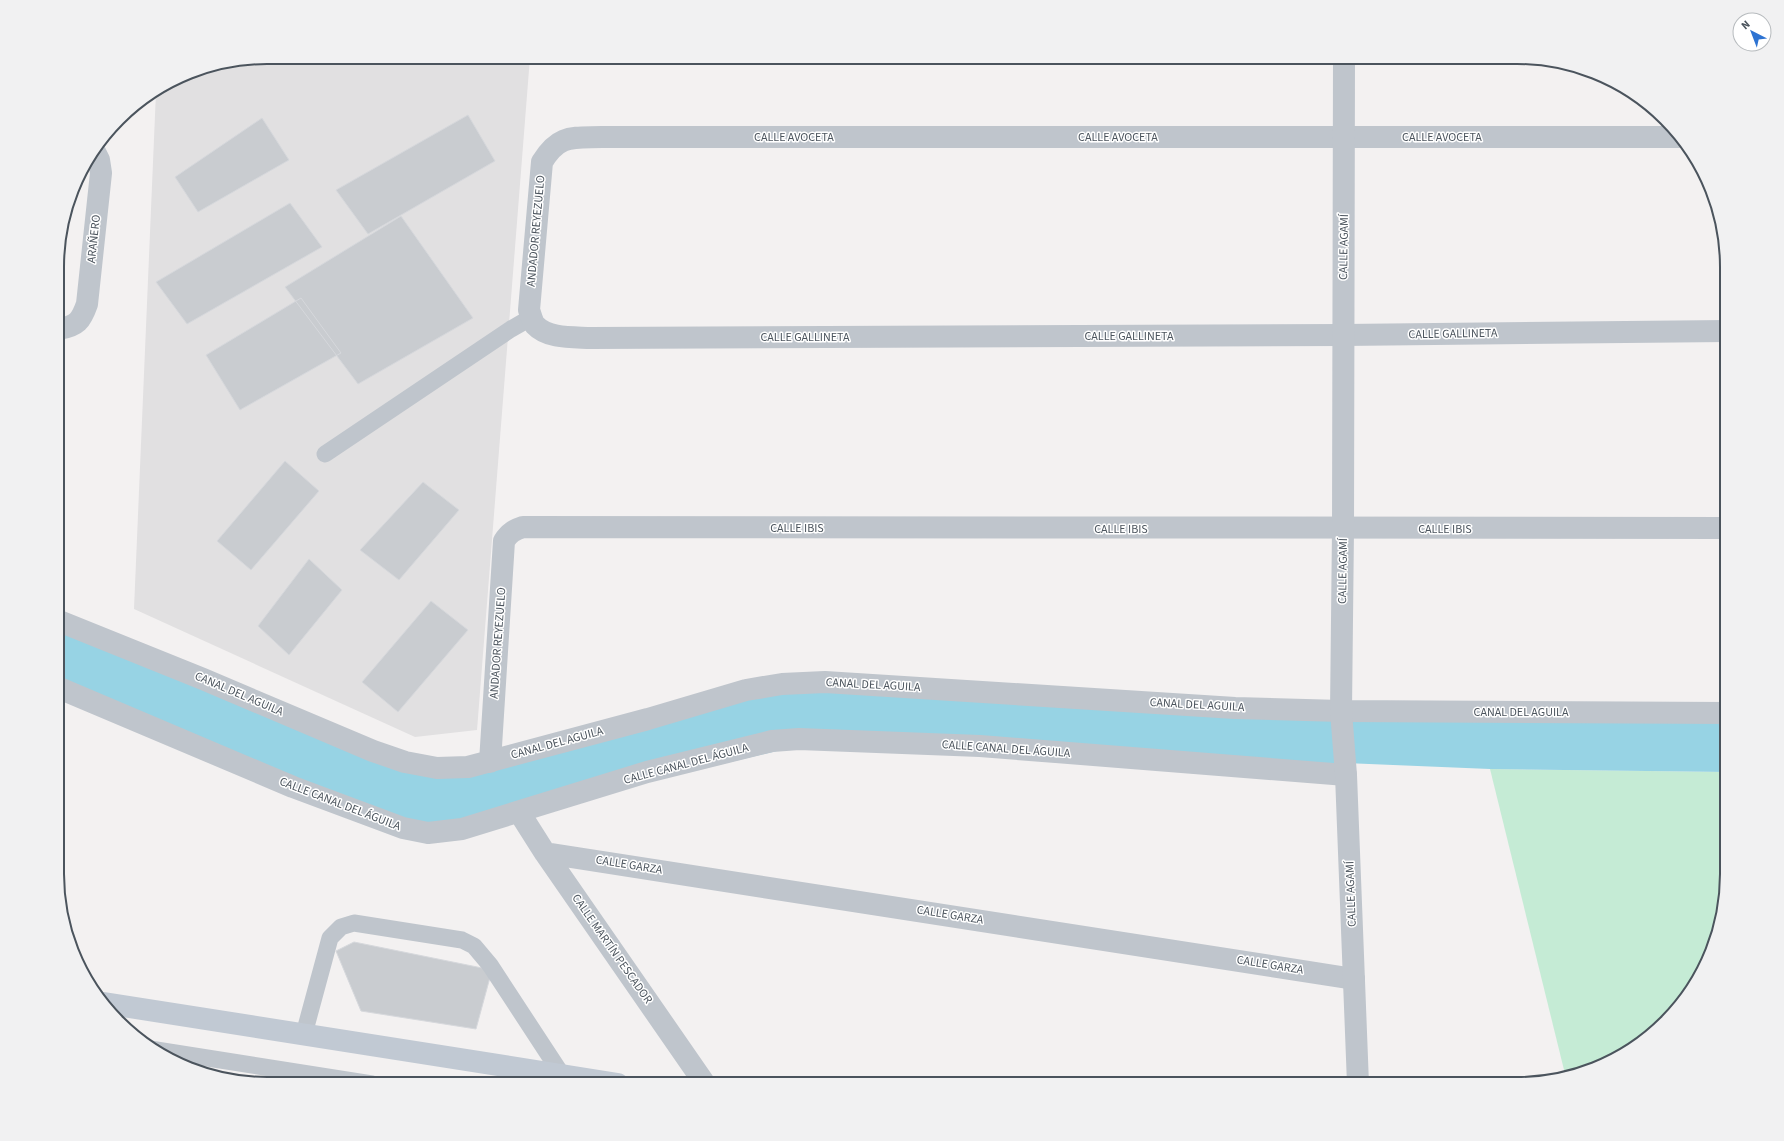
<svg xmlns="http://www.w3.org/2000/svg" width="1784" height="1141" viewBox="0 0 1784 1141" font-family="'Source Sans 3',sans-serif">
<rect width="100%" height="100%" fill="#f3f1f1"/>
<path fill="#e1e0e1" d="M267 57H530L477 730 415 737 134 609 156 92 187 73Z"/>
<path fill="#c5ebd5" d="M1490 769 1727 772V888L1716 942 1692 991 1656 1032 1622 1056 1572 1077 1566 1078Z"/>
<path fill="#97d3e4" d="M59 621 437 768 746 690 1121 701 1727 713V772L1490 769 1345 763 1214 765 828 739 428 833 59 685Z"/>
<path fill="#c9ccd0" stroke="#d6d8dc" d="M468 115 495 161 368 234 336 190Z
M262 118 289 160 198 212 175 177Z
M290 203 322 247 187 324 156 282Z
M401 216 473 318 358 384 285 287Z
M301 298 341 353 240 410 206 355Z
M285 461 319 491 251 570 217 541Z
M423 482 459 510 399 580 360 550Z
M309 559 342 590 289 655 258 626Z
M431 601 468 630 398 712 362 682Z
M354 942 492 970 476 1029 361 1011 336 951Z"/>
<g fill="none" stroke-linecap="round" stroke-linejoin="round">
<path stroke="#bfc5cc" stroke-width="17" d="M325 454 511 329 532 317
M304 1034 330 938 341 927 354 923 462 940 474 946 490 965 562 1075
M150 1049 372 1084"/>
<path stroke="#bfc5cc" stroke-width="22" d="M1681 137H602C572 138 559 134 542 162L529 310C531 315 532 321 535 325 548 339 573 337 591 338L1343 335 1727 331
M59 329C77 326 81 321 87 304L101 173 99 160 95 152
M59 621 203 679 373 751 405 762 437 768 468 767 648 719 746 690 782 684 825 682 1235 708 1341 711 1727 713
M59 688 293 787 403 828 428 833 462 829 647 772 772 741 799 739 980 746 1346 775
M490 762 504 541C509 533 514 530 523 527L1727 528
M519 812 545 853 705 1084
M545 853 1354 979"/>
<path stroke="#bfc5cc" stroke-width="22" d="M1344 57 1343 529 1341 711 1346 775 1358 1084"/>
<path stroke="#c1c9d3" stroke-width="22" d="M104 1003 618 1084"/>
</g>
<g text-anchor="middle" dominant-baseline="central" stroke-width="3" stroke-linejoin="round" paint-order="stroke">
<g font-size="12" fill="#4b545d" stroke="#fff">
<text x="794" y="137">CALLE AVOCETA</text>
<text x="1118" y="137">CALLE AVOCETA</text>
<text x="1442" y="137">CALLE AVOCETA</text>
<text transform="translate(536 231) rotate(-85)">ANDADOR REYEZUELO</text>
<text transform="translate(94 239) rotate(-84)">ARAÑERO</text>
<text transform="translate(1344 247) rotate(-89)">CALLE AGAMÍ</text>
<text transform="translate(1453 334) rotate(-1)">CALLE GALLINETA</text>
<text x="1129" y="336">CALLE GALLINETA</text>
<text x="805" y="337">CALLE GALLINETA</text>
<text x="797" y="528">CALLE IBIS</text>
<text x="1121" y="529">CALLE IBIS</text>
<text x="1445" y="529">CALLE IBIS</text>
<text transform="translate(1343 571) rotate(-89)">CALLE AGAMÍ</text>
<text transform="translate(498 643) rotate(-86)">ANDADOR REYEZUELO</text>
<text transform="translate(873 685) rotate(3)">CANAL DEL AGUILA</text>
<text transform="translate(239 694) rotate(23)">CANAL DEL AGUILA</text>
<text transform="translate(1197 705) rotate(3)">CANAL DEL AGUILA</text>
<text x="1521" y="712">CANAL DEL AGUILA</text>
<text transform="translate(557 743) rotate(-15)">CANAL DEL AGUILA</text>
<text transform="translate(1006 749) rotate(4)">CALLE CANAL DEL ÁGUILA</text>
<text transform="translate(686 764) rotate(-15)">CALLE CANAL DEL ÁGUILA</text>
<text transform="translate(340 804) rotate(21)">CALLE CANAL DEL ÁGUILA</text>
<text transform="translate(629 865) rotate(9)">CALLE GARZA</text>
<text transform="translate(1351 894) rotate(-92)">CALLE AGAMÍ</text>
<text transform="translate(950 915) rotate(9)">CALLE GARZA</text>
<text transform="translate(612 949) rotate(55)">CALLE MARTÍN PESCADOR</text>
<text transform="translate(1270 965) rotate(9)">CALLE GARZA</text>
</g>
</g>
<path d="M0 0H1784V1141H0ZM267 64H1517A203 203 0 0 1 1720 267V874A203 203 0 0 1 1517 1077H267A203 203 0 0 1 64 874V267A203 203 0 0 1 267 64Z" fill="#f1f1f2" fill-rule="evenodd"/>
<path fill="none" stroke="#4b545d" stroke-width="2" d="M267 64H1517A203 203 0 0 1 1720 267V874A203 203 0 0 1 1517 1077H267A203 203 0 0 1 64 874V267A203 203 0 0 1 267 64Z"/>
<g transform="translate(1752 32) rotate(318)"><circle r="19" fill="#ffffff" stroke="#b7bbbe"/>
<path d="M0-3L7 15L0 10L-7 15Z" fill="#2d73d2"/>
<text y="-6" font-size="11" font-weight="bold" text-anchor="middle" fill="#4b545d">N</text>
</g>
</svg>
